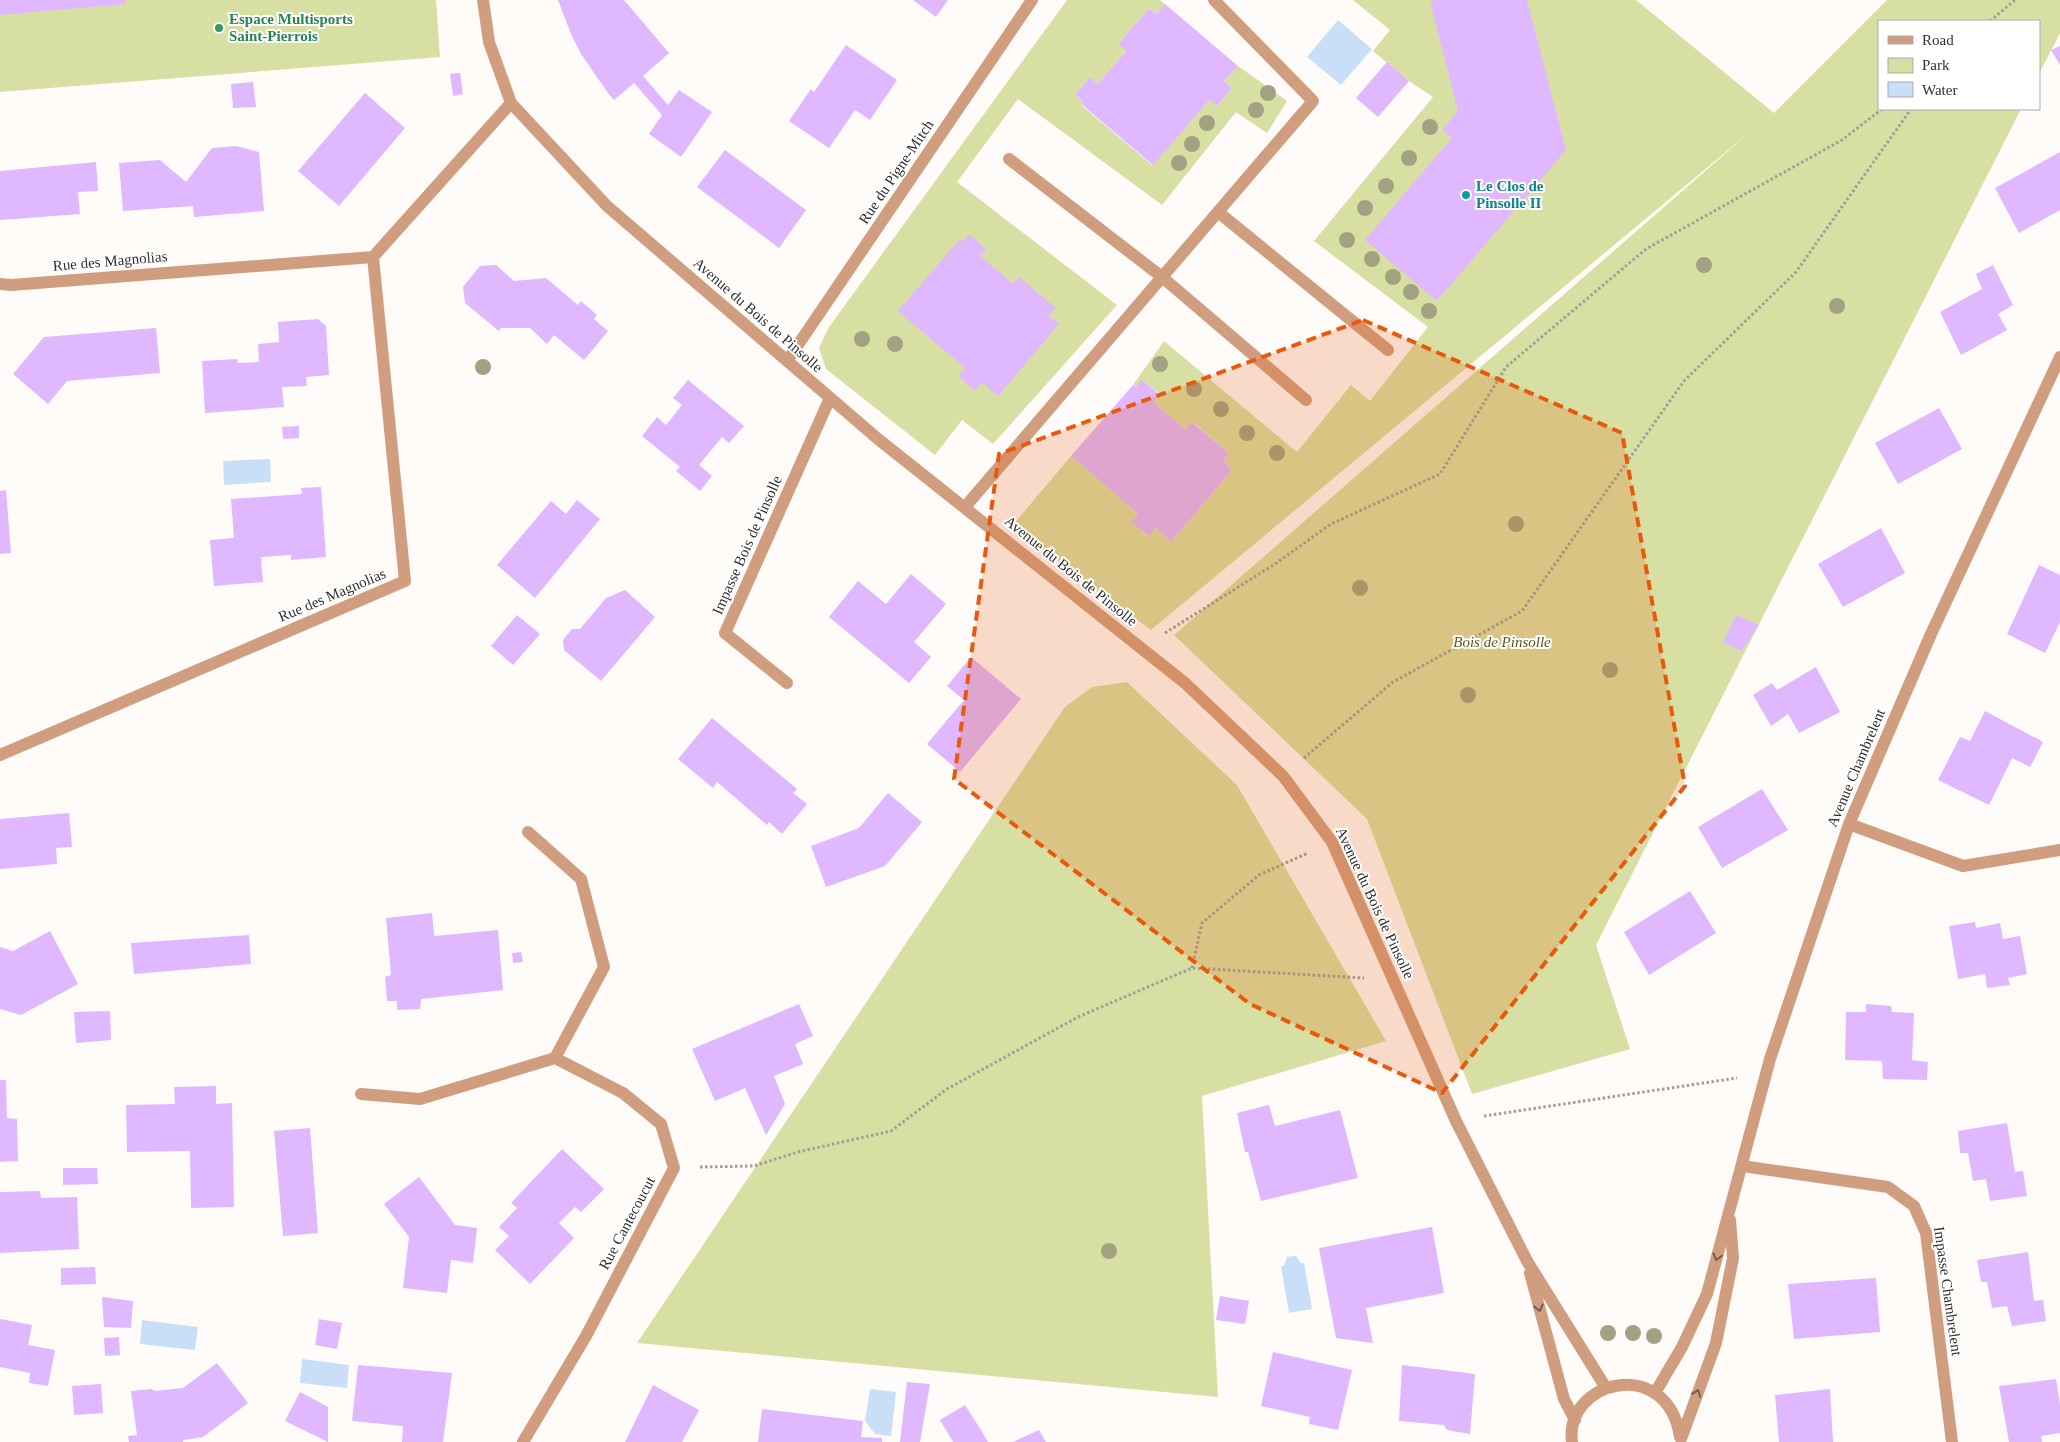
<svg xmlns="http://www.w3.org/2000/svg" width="2060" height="1442" viewBox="0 0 2060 1442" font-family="'Times New Roman',serif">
<rect width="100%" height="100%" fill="#fefbf9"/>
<path fill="#d8dfa2" d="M0 0H436L440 57 0 92Z
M1067 0H1160L1165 4 1157 14 1149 8 1118 44 1126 51 1098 84 1090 77 1075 95 1083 101 1081 105 1152 165 1210 99 1218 105 1232 88 1224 81 1238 66 1287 101 1267 133 1236 112 1162 205 1018 99 957 182 1117 305 993 444 962 420 935 455 826 369 819 348 829 327Z
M1353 0H1636L1774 113 1887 0H2060V33L2039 74V21H1879V109H2021L1596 945 1630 1049 1472 1094 1367 819 1174 635 1750 132 1151 630 1012 526 1071 456 1138 514 1132 522 1148 536 1156 528 1171 542 1232 470 1223 461 1229 453 1193 422 1186 430 1153 402 1160 394 1143 380 1136 387 1133 385 1164 341 1297 452 1351 385 1370 401 1428 327 1314 241 1433 97 1409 81 1373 51 1390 30Z
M1127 682 1237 785 1386 1041 1202 1096 1218 1397 637 1343 1065 707 1092 687Z"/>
<path fill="#c9dff8" d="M1338 20 1372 49 1341 85 1307 57Z
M270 459 271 482 224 485 223 461Z
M1292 1256H1296L1301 1263H1304L1312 1309 1289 1313 1281 1266H1284L1287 1257Z
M142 1320 198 1327 195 1350 140 1344Z
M302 1359 349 1365 347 1388 300 1383Z
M870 1389 896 1392 891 1436 875 1434 865 1421Z"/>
<path fill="#dfb8ff" d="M0 0H125V4L0 15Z
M558 0H624L669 53 643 76 668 105 679 90 712 112 681 157 649 134 662 115 634 83 614 100 608 93 581 54 571 34Z
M913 0H948L936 17Z
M1437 0H1527L1566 150 1437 301 1365 240 1452 138 1442 130 1458 111 1430 2Z
M1165 4 1238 66 1224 81 1232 88 1217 106 1210 99 1153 165 1081 104 1083 101 1075 95 1090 77 1098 84 1126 51 1118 44 1149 8 1157 14Z
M846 45 897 80 870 120 855 110 829 148 789 121 811 89 814 92Z
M2060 46V65L2051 50Z
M1387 62 1409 81 1378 117 1356 98Z
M460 73 463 94 453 96 450 74Z
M253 82 256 107 233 108 231 84Z
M365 93 405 128 339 206 298 171Z
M236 146 259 152 264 211 194 217 193 206 123 211 119 163 160 160 186 182 212 148Z
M725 150 806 210 779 248 697 187Z
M2060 152V210L2019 233 1995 188Z
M96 162 98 191 78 192 80 214 0 220V171Z
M969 234 986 249 980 256 1013 284 1019 277 1056 308 1049 316 1059 324 998 396 982 382 975 391 958 376 965 368 898 311 960 239 963 242Z
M496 265 514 281 546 278 578 305 581 301 597 315 594 319 608 331 584 360 554 335 547 344 530 328H501L499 331 465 303 463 287 480 266Z
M1993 265 2013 305 1998 314 2007 330 1961 355 1940 312 1982 289 1976 274Z
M318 319 326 326 329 375 306 377 307 386 282 387 284 407 205 413 202 361 237 359 238 363 259 362 258 344 279 342 278 322Z
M156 328 160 373 67 381 48 404 13 374 44 337Z
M1142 379 1160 395 1153 402 1186 430 1192 422 1229 453 1223 461 1232 470 1171 542 1156 528 1149 536 1131 522 1138 514 1071 456 1133 385 1136 387Z
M688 380 744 426 729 443 722 437 699 465 712 476 700 491 676 471 680 467 642 436 657 417 666 425 682 405 673 398Z
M1939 408 1962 449 1898 484 1875 443Z
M299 426V438L283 439 282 427Z
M321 487 326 557 291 560V555L261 557 263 582 214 586 210 540 234 538 231 499 302 494 301 488Z
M6 490 11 553 0 554V491Z
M577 500 600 519 535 598 497 565 551 501 566 514Z
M1881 528 1905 573 1843 607 1818 564Z
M2039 565 2060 575V622L2045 653 2007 634Z
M911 574 946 604 914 642 931 657 909 683 829 617 858 581 886 604Z
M625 590 655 617 601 681 564 650 563 640 572 629H580L606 598Z
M517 615 540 634 513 665 491 646Z
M1736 615 1759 625 1741 651 1723 642Z
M971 657 1021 699 960 772 927 744 964 700 947 686Z
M1816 667 1840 712 1799 733 1788 714 1771 726 1753 695 1772 683 1777 690Z
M1985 711 2043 742 2030 767 2012 758 1989 805 1938 780 1960 737 1970 741Z
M712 718 797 789 793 793 807 804 782 834 769 822 767 825 717 782 713 788 678 759Z
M1762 789 1788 830 1722 868 1698 827Z
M888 793 922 822 885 866 826 887 811 846 859 828Z
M69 813 72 847 56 848 57 864 0 869V819Z
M1690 891 1716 933 1649 975 1624 932Z
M432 913 434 936 498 930 503 990 421 999 420 1009 397 1010V1001H387L385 977 391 975 386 918Z
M1975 922 1976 928 2000 923 2003 939 2020 936 2027 974 2008 978 2010 985 1987 988 1985 974 1958 979 1949 926Z
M50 931 78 984 21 1015 0 1009V947L13 951Z
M249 935 251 964 134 974 131 943Z
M521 952 523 962 513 963 512 953Z
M799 1004 813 1036 795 1044 803 1064 774 1076 785 1104 766 1135 745 1088 715 1101 692 1049Z
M1866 1004 1891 1006 1892 1012 1914 1013 1912 1060 1928 1062 1927 1080 1883 1079 1882 1061 1845 1060 1846 1012H1866Z
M110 1011 111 1040 76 1043 74 1012Z
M0 1080H6L7 1118 17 1119 18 1161 0 1162Z
M216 1086V1104L232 1103 234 1207 191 1208 190 1151 127 1152 126 1105 175 1104 174 1087Z
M1269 1105 1275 1126 1340 1110 1358 1178 1261 1201 1248 1152H1245L1237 1113Z
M2007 1123 2015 1172 2023 1171 2027 1196 1990 1201 1986 1179 1973 1181 1968 1153H1960L1958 1131Z
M310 1128 318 1233 283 1236 274 1131Z
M562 1149 604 1189 581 1212 575 1207 559 1223 574 1238 530 1284 495 1250 509 1236 499 1227 517 1208 511 1203Z
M63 1168H97L98 1184 63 1185Z
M419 1177 455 1225 477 1228 473 1263 451 1260 447 1293 403 1288 409 1237 384 1204Z
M40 1191 41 1198 77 1197 79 1249 0 1253V1192Z
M1432 1227 1444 1293 1366 1308 1373 1343 1336 1338 1319 1248Z
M2028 1252 2034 1301 2043 1300 2046 1321 2012 1326 2007 1306 1992 1308 1987 1282H1981L1977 1260Z
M95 1267 96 1284 61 1285V1268Z
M1876 1278 1880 1332 1794 1339 1788 1284Z
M1220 1296 1249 1301 1245 1324 1216 1320Z
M102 1297 133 1301 131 1328 104 1327Z
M0 1319 32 1325 28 1345 55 1350 48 1386 29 1383 30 1373 0 1367Z
M319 1319 342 1323 337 1349 315 1345Z
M119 1337 120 1355 105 1356 104 1338Z
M1273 1352 1352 1370 1338 1430 1309 1424 1310 1417 1261 1406Z
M217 1363 248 1403 203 1437 183 1440V1442H129L128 1436 137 1435 131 1391 151 1389 156 1391 183 1388Z
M358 1365 452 1373 443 1442H402L403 1426 352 1421Z
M1402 1365 1475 1374 1470 1434 1447 1430 1444 1425 1399 1421Z
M2056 1379 2060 1404V1433L2041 1436 2042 1442H2009L1999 1386Z
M907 1382 930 1384 920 1442H900Z
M101 1384 103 1413 74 1415 72 1386Z
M653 1385 699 1410 682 1442H625Z
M1830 1389 1833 1442H1779L1775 1395Z
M300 1392 328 1407V1442L285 1421Z
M965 1405 981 1430 988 1442H953L940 1420Z
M762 1409 863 1421 861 1437 882 1438V1442H758Z
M1039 1430 1046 1442H1013Z"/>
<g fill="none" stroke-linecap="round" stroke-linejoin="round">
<path stroke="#a09e9c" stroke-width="3" stroke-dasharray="2.5 2.5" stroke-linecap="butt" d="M1990 21 2015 0
M1165 633 1275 564 1331 524 1440 474 1506 367 1646 249 1842 140 1882 109
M1304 758 1393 682 1522 611 1684 381 1796 272 1911 109
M1192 968 1202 923 1259 875 1308 853
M1484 1116 1737 1078
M700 1167 754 1166 798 1152 891 1131 947 1089 1078 1017 1192 968 1364 978"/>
<path stroke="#d09e7e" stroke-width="12" d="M483 0 489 42 511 103 607 206 878 439 1185 683 1283 776 1332 842 1456 1121 1527 1261 1606 1388
M1009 159 1162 277 1306 400
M1218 212 1388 350
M0 284 11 285 373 257
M787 361 1032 0
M965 507 1313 101 1214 0
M787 683 725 633 830 398
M0 755 405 581 373 257 511 103
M1849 824 1963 866 2060 850
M528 832 581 879 604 967 555 1058
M361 1094 420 1099 555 1058 623 1093 661 1124 674 1168 586 1336 523 1442
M1742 1166 1888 1187 1914 1206 1926 1233 1952 1442
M1530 1273 1564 1399 1575 1420
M1655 1393 1682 1347 1707 1294 1770 1059 1849 824 1931 634 2060 357
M1681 1439 1716 1343 1733 1258 1730 1220
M1572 1442C1564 1381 1667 1354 1680 1437"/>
</g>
<g fill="#a1a281">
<circle cx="1268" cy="93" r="8"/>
<circle cx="1256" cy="110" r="8"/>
<circle cx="1207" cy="123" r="8"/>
<circle cx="1430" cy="127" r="8"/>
<circle cx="1192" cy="144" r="8"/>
<circle cx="1409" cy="158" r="8"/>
<circle cx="1179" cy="163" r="8"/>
<circle cx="1386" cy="186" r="8"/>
<circle cx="1365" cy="208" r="8"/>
<circle cx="1347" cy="240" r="8"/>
<circle cx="1372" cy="259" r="8"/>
<circle cx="1704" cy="265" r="8"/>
<circle cx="1393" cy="277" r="8"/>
<circle cx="1411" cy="292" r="8"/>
<circle cx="1837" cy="306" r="8"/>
<circle cx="1429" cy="311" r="8"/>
<circle cx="862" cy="339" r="8"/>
<circle cx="895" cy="344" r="8"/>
<circle cx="1160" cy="364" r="8"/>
<circle cx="483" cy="367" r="8"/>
<circle cx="1194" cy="389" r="8"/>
<circle cx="1221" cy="409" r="8"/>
<circle cx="1247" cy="433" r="8"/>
<circle cx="1277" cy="453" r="8"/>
<circle cx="1516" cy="524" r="8"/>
<circle cx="1360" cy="588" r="8"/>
<circle cx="1610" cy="670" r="8"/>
<circle cx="1468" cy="695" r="8"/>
<circle cx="1109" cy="1251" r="8"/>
<circle cx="1608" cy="1333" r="8"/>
<circle cx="1633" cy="1333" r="8"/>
<circle cx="1654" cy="1336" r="8"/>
</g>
<defs><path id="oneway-chevron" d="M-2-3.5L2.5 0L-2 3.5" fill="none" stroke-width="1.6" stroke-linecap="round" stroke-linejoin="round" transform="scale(1.25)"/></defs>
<g stroke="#715c4f">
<use href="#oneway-chevron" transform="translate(1717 1257) rotate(105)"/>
<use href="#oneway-chevron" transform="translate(1539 1308) rotate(76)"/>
<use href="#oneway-chevron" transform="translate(1697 1393) rotate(-70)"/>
</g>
<path fill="#e8590c" fill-opacity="0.2" stroke="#e8590c" stroke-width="4" stroke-dasharray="10 6" stroke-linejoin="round" d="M1363 320 1622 433 1685 786 1442 1093 1250 1004 954 779 999 454Z"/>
<circle fill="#2e9e5b" stroke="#fff" stroke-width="2" cx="219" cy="28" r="5"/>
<circle fill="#0f9aa8" stroke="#fff" stroke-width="2" cx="1466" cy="195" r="5"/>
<g text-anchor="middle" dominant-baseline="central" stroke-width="4" stroke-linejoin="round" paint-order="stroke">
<g font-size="15" font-weight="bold" fill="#27864d" stroke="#fff" text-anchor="start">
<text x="229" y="19">Espace Multisports<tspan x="229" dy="17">Saint-Pierrois</tspan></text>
</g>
<g font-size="15" fill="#31302f" stroke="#fff">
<text transform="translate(896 172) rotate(-56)">Rue du Pigne-Mitch</text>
<text transform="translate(110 261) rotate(-5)">Rue des Magnolias</text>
<text transform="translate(758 315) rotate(41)">Avenue du Bois de Pinsolle</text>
<text transform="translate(747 545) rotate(-66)">Impasse Bois de Pinsolle</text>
<text transform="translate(1071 571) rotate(39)">Avenue du Bois de Pinsolle</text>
<text transform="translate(332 595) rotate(-23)">Rue des Magnolias</text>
<text transform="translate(1856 768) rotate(-67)">Avenue Chambrelent</text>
<text transform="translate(1375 903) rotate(65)">Avenue du Bois de Pinsolle</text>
<text transform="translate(627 1223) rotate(-62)">Rue Cantecoucut</text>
<text transform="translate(1948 1291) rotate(82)">Impasse Chambrelent</text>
</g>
<g font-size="15" font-weight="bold" fill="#0d838f" stroke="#fff" text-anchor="start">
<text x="1476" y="186">Le Clos de<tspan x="1476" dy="17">Pinsolle II</tspan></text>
</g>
<g font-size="15" font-style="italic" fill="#555a1f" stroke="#fff">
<text x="1502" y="642">Bois de Pinsolle</text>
</g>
</g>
<rect x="1878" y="20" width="162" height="90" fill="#ffffff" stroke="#adacac"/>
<rect x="1888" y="36" width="25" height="8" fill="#d09e7e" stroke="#adacac"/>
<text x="1922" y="45" font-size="15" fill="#31302f">Road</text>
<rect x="1888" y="58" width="25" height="15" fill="#d8dfa2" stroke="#adacac"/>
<text x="1922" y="70" font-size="15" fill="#31302f">Park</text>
<rect x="1888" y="82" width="25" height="15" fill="#c9dff8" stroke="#adacac"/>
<text x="1922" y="95" font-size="15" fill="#31302f">Water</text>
</svg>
